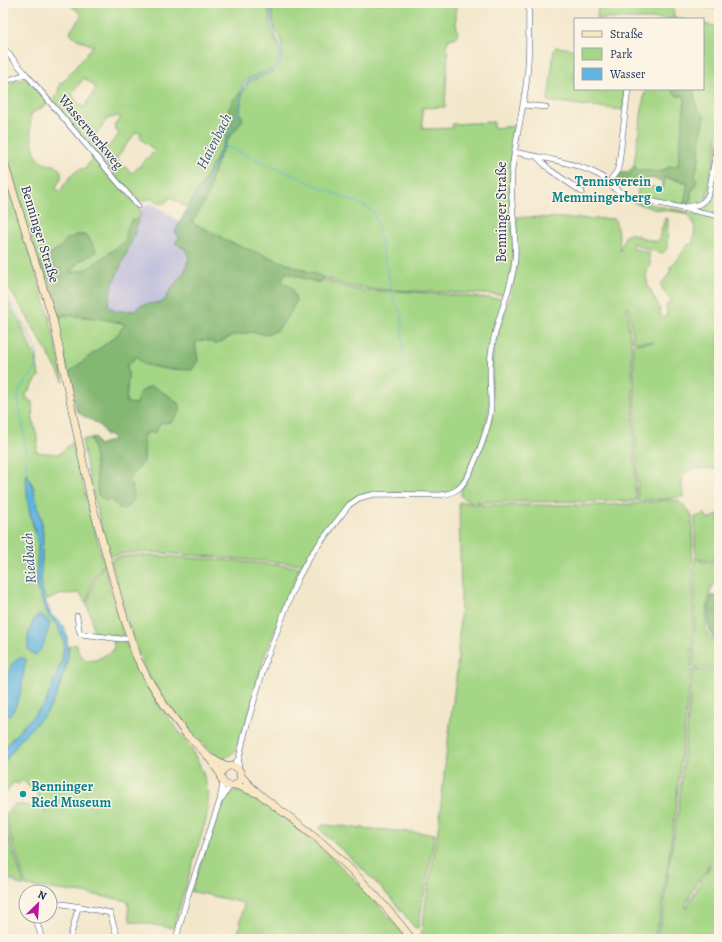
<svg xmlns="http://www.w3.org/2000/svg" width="722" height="942" viewBox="0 0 722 942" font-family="Alegreya,serif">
<rect width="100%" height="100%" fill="#fcf5e5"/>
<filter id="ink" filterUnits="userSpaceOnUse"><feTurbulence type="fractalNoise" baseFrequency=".025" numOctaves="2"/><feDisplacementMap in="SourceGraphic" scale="8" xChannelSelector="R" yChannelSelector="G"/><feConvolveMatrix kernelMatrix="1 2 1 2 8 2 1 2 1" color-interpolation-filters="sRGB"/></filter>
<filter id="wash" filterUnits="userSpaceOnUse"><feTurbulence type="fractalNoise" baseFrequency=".012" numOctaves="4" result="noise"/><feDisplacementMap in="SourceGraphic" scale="16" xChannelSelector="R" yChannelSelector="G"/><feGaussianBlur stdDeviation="0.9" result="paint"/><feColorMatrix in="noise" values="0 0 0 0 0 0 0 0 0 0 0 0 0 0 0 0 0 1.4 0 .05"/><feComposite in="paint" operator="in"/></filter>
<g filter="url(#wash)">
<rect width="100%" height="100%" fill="#f3e7cb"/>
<path fill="#c2c1dc" d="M149 204 155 205 180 222 175 232 179 237 175 243 186 249 189 257 185 271 173 286 163 302 140 305 136 310 129 311H115L108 305 112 286 133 238 142 207Z"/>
<path fill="#a5d685" stroke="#608272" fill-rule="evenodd" d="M68 3H263L269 10 270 26 279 46V56L277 62 273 68 246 80 243 84 240 93 234 99 227 135 224 143 200 188 187 208 170 197C161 210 161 201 151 199 146 199 142 202 137 201L52 101 58 93 60 83 64 81 93 46C85 42 75 40 70 32L82 15ZM84 78 96 88 84 108 75 99 72 93ZM118 116 121 117 114 126 119 134 106 149 97 148 94 145 96 143 94 140 95 136 107 119ZM136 132 142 134 139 137 155 151 132 173 116 159Z
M268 3H456V23L458 33 455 38 449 39 446 46 448 51 445 107 422 108 423 129 453 128 452 124 494 122V128L517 126C512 146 510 166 510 187 510 214 520 274 504 295L372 289 349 286 295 268 229 242 218 235 192 223 211 181 212 174 216 167V163L230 136 237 128 242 94 248 82 273 71C282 65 284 50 281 40 279 35 275 32 274 27 271 18 274 10 268 3Z
M598 3 632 4V3H673L674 17 683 19H597Z
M703 24 719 27V128L707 195 701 202 684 205 689 203 691 199V192L694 189 695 175 699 160 700 136 703 128 704 115 697 108 693 89H703Z
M556 47 572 49 575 55V89H625L623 110 548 101 554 50Z
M25 79 28 80 49 103 31 114C29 123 32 151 38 158 42 164 49 165 55 165L61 171V179L55 188 61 192C62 186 73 172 80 169 80 169 86 169 86 169L89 162 95 157 141 211 139 219 132 220 126 241 87 269 70 274 79 261 97 252 87 235H76L66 240 60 248 46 256 39 263 3 150V84Z
M647 89H681L686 99 679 168 649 178 639 183 631 185 644 95Z
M719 141V215L690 208 705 202Z
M3 166 49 315 64 382 25 313 3 280Z
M665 178 688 183 684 205 637 196 639 184 663 189Z
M629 198 644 203 719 218V469C696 468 675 466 684 497L638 501 633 344 653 342H636L632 340 633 335 629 307 627 308 631 343 636 501 487 502C479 502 466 503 461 496V491L487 434 491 422 492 413V366L495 342 509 299 515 271V217L615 219 619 237 620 251 625 236 629 233 656 242 659 239 665 218 668 219 667 249 662 253 646 249 632 243V248L649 253 650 265 646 275 648 288 652 291V297H654L659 307 662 319 667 315 666 305 671 301 662 288 661 284 670 273V267L679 258 688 244 692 245C694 234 698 224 688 216V214L678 212 653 209 630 201Z
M287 272 290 274 316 282H320L322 279 349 288 366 291H401L501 299 502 301 493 331 489 408 484 433 469 470 462 482 452 491 442 494 369 493 358 496 349 502 302 564 149 552 127 553 111 556 102 528 89 479 82 440 91 438C96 457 98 476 98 495L110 499 114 503 132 475 144 461V434L181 410 179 404 165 393 137 404 126 403 128 376 127 366 136 356C155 375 175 366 198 360L194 343C203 339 208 340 216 344 232 334 247 329 266 335L284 276Z
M3 295 21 324 31 349 36 357 39 376C34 382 32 389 26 394L27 399 32 402 33 420 38 442 36 452 59 454 73 442 90 514 104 563 93 578 86 603 80 593 63 594 45 600 41 583V576L43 535 42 523 32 483 29 512 38 542V591L45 607 59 625 66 642 61 667 49 698 31 722 3 750Z
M63 315 105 319 126 324 116 336 68 373 54 316Z
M667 500 679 501 690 512 692 516 693 616 691 668 675 815 661 913 654 939H423L421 937V932L439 824 446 756 457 670 461 600 459 502 484 505H603L633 504Z
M705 514 708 519 719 515V560L701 559 696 555 695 546V517Z
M138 555 224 560 300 567 264 657 247 720 236 751 222 760C187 733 151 690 136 648 126 620 119 588 111 559L119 557Z
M695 557 702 561 717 562 719 563V574L710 592 706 615V629L708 634 719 648V669L693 667 695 623Z
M104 565 124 637H123L94 634 91 616 87 605 95 579Z
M112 639 126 643C133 662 142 681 154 698 172 725 199 751 206 784 209 796 208 808 206 820L173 928 130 921 128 901 84 893 26 886 6 821V813L14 805C24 804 34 807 42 813L47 812 42 809 37 792 29 787 23 780 18 784 14 782 3 797V764L21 739 48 711 56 697 66 666 69 646 77 644 78 652 86 660H96L113 651 114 644Z
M693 670 719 671V828L712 857 707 869 694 887 685 907 687 908 698 886 713 861 719 836V939H656L663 913 670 858 678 812Z
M239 790C265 802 288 819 310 838 345 868 378 902 407 939H237L244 903 195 892H191L221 803C226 795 230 791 239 790Z
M3 820 24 885 23 886 3 874Z
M324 825 435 834 418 928 414 927C390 894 354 860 323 833L320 829 321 826Z"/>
<path fill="#84b772" stroke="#507368" d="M670 89H693L697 108 704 115 703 128 700 136 699 160 695 175 697 181C696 185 693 189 691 192 689 200 693 200 684 205L688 182 665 177 663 188H661L662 181 649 178 647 185 641 183 638 185 626 183 618 187 615 185V182L618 181 614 179 617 173 627 172 635 166V169L659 172 669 167 678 165 685 99 684 96H677Z
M240 93 242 94 240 113 243 119 237 128 230 136 216 163V167C210 177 212 184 208 195 204 205 197 213 192 223L218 235 229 242 323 277 320 282H316L290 274 287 272 284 276 282 282 292 288 296 301 289 315 278 330 266 335 255 332 234 335 216 344C208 340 203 339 195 343L198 360 192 370 165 369 143 364 136 356 127 366 128 376 126 403 137 404 139 393 151 386C162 392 177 398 181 410L172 422 161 423 156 432 144 434V461L128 481 132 485 134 499 128 507 122 510 110 499 105 501 98 495 95 458 91 438 95 437 98 445 113 440 111 435 106 436C100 419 86 421 76 410L68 373 116 336 125 324C105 319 85 316 63 315L61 318 57 319 54 316 39 263 46 256 60 248 66 240 76 235H87L97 252 79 261 70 273 87 269 126 241V230L132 220 139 219 133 238 112 286 108 305 115 311H129L135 310 140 305 163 302 173 286 185 271 189 257 185 249 175 243 179 237 175 232C191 199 213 169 227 135L219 127 234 99Z
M711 596H719V645C705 630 706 615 711 596Z"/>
<path fill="#61b4dd" stroke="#3e729e" d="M27 472 34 490 42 523 43 542 42 553 41 583 45 600 51 615 64 626 67 637 68 653 66 666 56 697 48 711 21 739 3 764V750L15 735 46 702 62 660 64 643 58 626 49 617 36 585 38 542 28 505 26 480Z
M39 614 46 618 50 624C47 633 44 650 35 655L28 650C26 639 30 622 39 614Z
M25 658 26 660C21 682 24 698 9 716L3 713V684L11 666 16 659Z"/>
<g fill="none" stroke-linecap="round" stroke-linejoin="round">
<path stroke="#61b4dd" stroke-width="1" d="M223 145 371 209 375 215 391 288
M179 234 240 113C240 105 240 96 243 88 250 70 279 80 281 53 281 43 275 36 273 27 271 20 271 15 270 8L265 3
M3 291C12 304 42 349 37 365 33 377 20 383 18 396 18 405 21 415 23 424 25 440 25 456 27 473
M392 291 395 303 402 314V335L404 361
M3 877 19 885"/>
</g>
</g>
<g filter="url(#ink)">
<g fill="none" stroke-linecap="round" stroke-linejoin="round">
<g stroke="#3b4b6e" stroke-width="6">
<path id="street" d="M703 3 719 6
M5 50 26 74
M3 82 26 74 138 206
M523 105 546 107
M514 152C539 157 572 162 595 173 603 176 607 182 614 188 620 193 628 196 636 198L719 216
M537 157 550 170 582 192
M609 182 617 171 619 164 628 89
M684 207C696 206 704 205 709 193L719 134
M77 616 79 630 81 634 121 639 130 638
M232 767 239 758
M238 770 239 758 246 728 267 657 297 580 310 556 349 505 359 498 375 494 440 495C447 494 454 493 459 488 472 477 490 424 491 407 491 387 488 367 492 347 497 316 512 290 515 259 517 230 509 201 512 171 515 139 524 108 527 76 530 52 528 27 529 3
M222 798 230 786
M50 902 75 906 78 908 70 939
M77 906 110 913 116 933 118 936 140 939
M35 916 42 939
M176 939 187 898 220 800 223 783"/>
</g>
<g stroke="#3b4b6e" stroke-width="8">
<path id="secondary" d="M3 159 53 319 91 500 120 604 136 656 148 679 165 706 186 734 207 755 221 775
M209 757 227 767
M221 776a10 10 0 1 1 20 0a10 10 0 1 1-20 0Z
M240 775C260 798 287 814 311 833 348 864 382 901 412 939
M236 785 256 793"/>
</g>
<use href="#street" stroke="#fff" stroke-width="5"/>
<use href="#secondary" stroke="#f9e7c3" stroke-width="7"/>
</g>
</g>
<g fill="#0f9aa8" stroke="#fcf5e5" stroke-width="1.5">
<circle cx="659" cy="189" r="4"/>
<circle cx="23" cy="794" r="4"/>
</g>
<g text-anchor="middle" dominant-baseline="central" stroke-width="3" stroke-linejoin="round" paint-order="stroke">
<g font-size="14" fill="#1b2f5e" stroke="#fcf5e5">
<text transform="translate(91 132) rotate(50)">Wasserwerkweg</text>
<text transform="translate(501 212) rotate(-90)">Benninger Straße</text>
<text transform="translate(40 234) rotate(73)">Benninger Straße</text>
</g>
<g font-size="14" font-weight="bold" fill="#0d838f" stroke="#fcf5e5" text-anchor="end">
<text x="651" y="181">Tennisverein<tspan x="651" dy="16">Memmingerberg</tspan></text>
<text x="31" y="786" text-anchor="start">Benninger<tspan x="31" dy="16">Ried Museum</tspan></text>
</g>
<g font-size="15" font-style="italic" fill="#305784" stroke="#fcf5e5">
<text transform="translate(214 141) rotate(-63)">Haienbach</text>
<text transform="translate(29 558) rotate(-94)">Riedbach</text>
</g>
</g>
<rect width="722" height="942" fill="none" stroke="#fcf5e5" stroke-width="16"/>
<rect x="574" y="18" width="130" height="72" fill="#fcf5e5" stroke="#a2a6af"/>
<rect x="582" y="31" width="20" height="6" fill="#f9e7c3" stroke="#a2a6af"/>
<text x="610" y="38" font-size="12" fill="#1b2f5e">Straße</text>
<rect x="582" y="48" width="20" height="12" fill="#a5d685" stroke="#a2a6af"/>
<text x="610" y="58" font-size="12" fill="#1b2f5e">Park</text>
<rect x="582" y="68" width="20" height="12" fill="#61b4dd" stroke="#a2a6af"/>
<text x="610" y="78" font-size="12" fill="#1b2f5e">Wasser</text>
<g transform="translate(38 904) rotate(25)"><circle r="19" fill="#fcf5e5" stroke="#a2a6af"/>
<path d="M0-3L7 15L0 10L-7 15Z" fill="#b5179e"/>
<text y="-6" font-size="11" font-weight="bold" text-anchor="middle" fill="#1b2f5e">N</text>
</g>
</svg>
